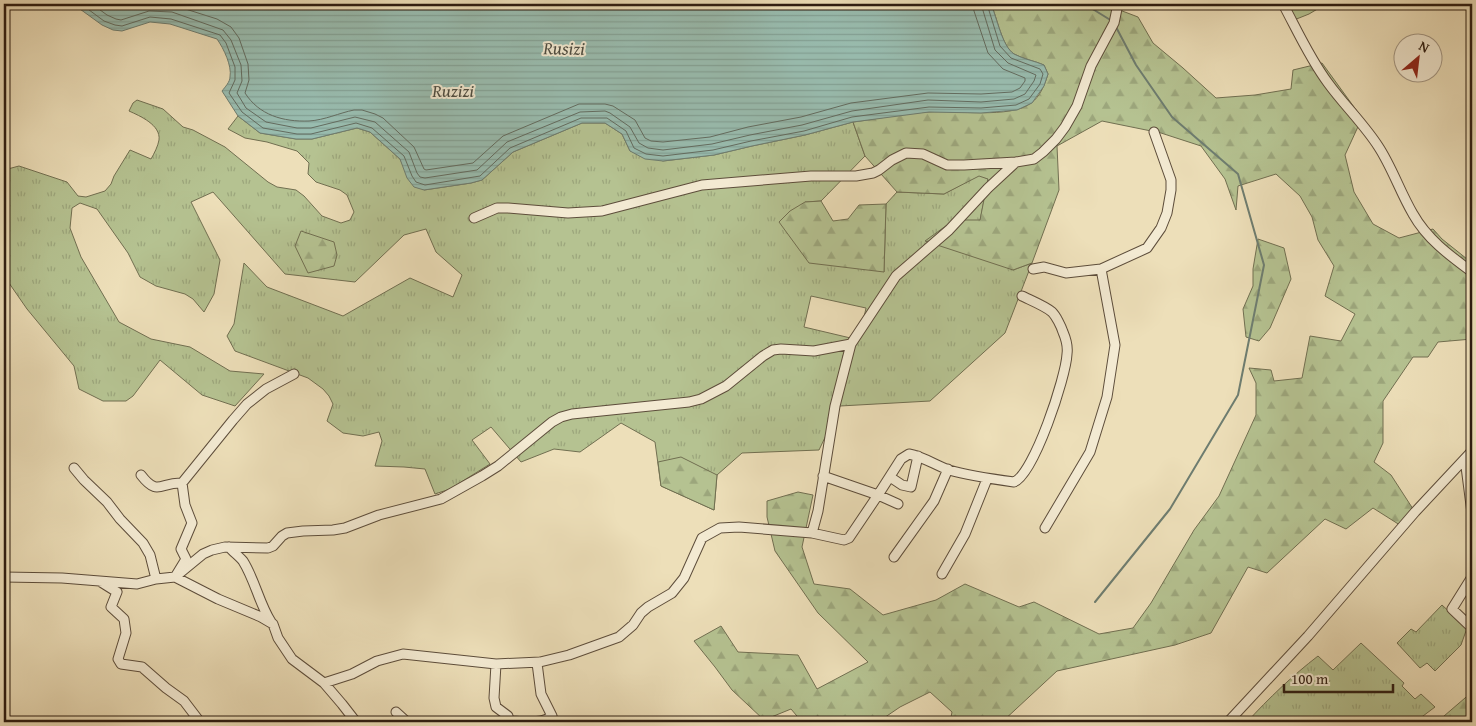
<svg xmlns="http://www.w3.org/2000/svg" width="1476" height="726" viewBox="0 0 1476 726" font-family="'Gentium Book Plus',serif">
<defs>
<pattern id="grass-tufts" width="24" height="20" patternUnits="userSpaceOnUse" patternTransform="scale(1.25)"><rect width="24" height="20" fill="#b5c291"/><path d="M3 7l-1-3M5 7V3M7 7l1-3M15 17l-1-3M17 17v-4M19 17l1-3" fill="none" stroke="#9ca67c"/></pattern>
<pattern id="forest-firs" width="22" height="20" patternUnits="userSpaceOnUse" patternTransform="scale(1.25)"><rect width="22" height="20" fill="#b5c291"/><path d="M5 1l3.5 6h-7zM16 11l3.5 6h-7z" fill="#9ca67c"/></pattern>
<pattern id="water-rules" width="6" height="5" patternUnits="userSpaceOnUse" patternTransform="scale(1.25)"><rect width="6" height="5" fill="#99bdb0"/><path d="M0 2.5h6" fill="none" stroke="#84a296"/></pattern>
</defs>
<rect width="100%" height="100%" fill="#eddfb9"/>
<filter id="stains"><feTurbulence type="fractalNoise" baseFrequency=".004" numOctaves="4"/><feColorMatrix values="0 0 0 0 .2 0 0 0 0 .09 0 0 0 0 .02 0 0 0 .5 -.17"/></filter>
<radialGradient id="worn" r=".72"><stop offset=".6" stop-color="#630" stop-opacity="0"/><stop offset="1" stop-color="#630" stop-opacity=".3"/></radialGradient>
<path fill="url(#grass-tufts)" stroke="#716f51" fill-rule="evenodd" d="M137 100 163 109 183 127 193 130 225 147 268 182 277 187 296 190 304 196 322 216 341 223 350 220 354 212 347 195 340 190 316 182 308 174 309 163 297 151 267 142 245 138 228 129 238 116 260 133 296 139H312L357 128 370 132 400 159 404 167 424 190 471 183 482 180 513 152 582 123H605L622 134 630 151 663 161 714 155 752 146 805 135 853 122 865 156 821 201 805 202 884 272 886 204 897 192 944 194 979 175 988 179 980 221 954 220 1013 270 1032 263 1005 333 930 401 840 406 819 450 742 453 717 475 714 510 661 486 655 442 621 423 580 452 554 449 521 462 491 427 472 440 490 464 450 489 435 494 425 469 404 467 375 466 382 441 379 432 363 436 343 433 327 421 333 404 329 396 323 389 308 378 235 351 227 336 234 324 244 263 267 287 343 316 410 278 453 297 462 275 436 252 426 229 404 235 355 282 285 274 213 192 191 202 220 260 214 294 204 312 193 299 185 294 156 286 140 277 128 253 97 209 80 203 72 208 70 228 81 257 119 322 151 339 190 347 230 371 264 374 235 406 202 395 160 360 133 396 126 401H103L79 389 74 366 27 309 9 283 4 279V170L19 166 67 182 78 196 86 197 105 191 111 184 114 176 130 150 151 159C154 154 158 146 159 140 161 125 140 116 129 111L133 103ZM811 296 866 308 859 340 804 327Z
M1442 605 1467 628 1461 645 1435 671 1427 663 1420 668 1397 643 1411 629 1416 632Z
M1361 643 1404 683 1402 686 1415 699 1421 694 1435 707 1415 722H1247C1269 698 1292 676 1318 656L1333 670Z"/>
<path fill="url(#forest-firs)" stroke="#716f51" d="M991 4H1093L1117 9 1138 17 1153 43 1183 68 1216 98 1255 95 1291 89 1293 70 1322 63 1362 118 1345 155 1354 192 1373 224 1399 238 1433 229 1442 239 1472 263V339L1438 342 1428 357H1413L1383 401V443L1374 462 1391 475 1415 512 1403 527 1373 508 1346 529 1325 519 1267 573 1248 567 1211 633 1175 645 1057 671 1002 722H950L952 712 930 692 900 707 878 722H827L818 716 802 722 791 709 764 720 732 690 715 667 694 641 721 626 738 652 798 655 817 689 868 662 818 613 775 551 767 517V501L798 492 813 495 802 547 814 584 850 589 883 615 936 600 965 584 1019 607 1034 602 1099 634 1133 628 1151 603 1194 530 1219 496 1256 415V383L1249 368 1271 370 1274 381 1302 378 1310 336 1341 341 1355 314 1325 296 1334 266 1318 240 1312 217 1300 196 1276 174 1238 186 1236 210 1225 179 1201 146 1161 133 1102 121 1057 146 1059 190 1032 263 1013 270 925 241 954 220H980L988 179 979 176 944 194 897 192 865 156 853 122C878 119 904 113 929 112 955 110 1011 119 1031 103 1040 97 1045 84 1048 74L1044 65C1035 61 1023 59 1014 54 1002 47 997 17 991 4Z
M1294 4H1326L1309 14 1294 20 1288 11Z
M821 201 833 221 848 219 859 205 886 204 884 272 809 263 779 222 790 211 805 202Z
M301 231 334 242 337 255 334 266 308 273 295 246Z
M1258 239 1284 248 1291 279 1270 328 1259 341 1246 337 1243 309 1253 286V269Z
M681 457 717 475 714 510 661 486 658 462Z
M1472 692V722H1437Z"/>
<path fill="url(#water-rules)" stroke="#6e7d70" d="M73 4H991C997 18 1002 46 1014 54 1023 59 1035 61 1044 65L1048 74 1044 86 1032 103 1017 110 981 113 929 112 853 122 805 135 752 146 714 155 663 161 645 159 630 151 622 134 605 123H582L513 152 482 180 471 183 424 190 414 187 407 178 400 159 370 132 357 128 312 139H296L260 133 238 116 222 91C225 87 230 82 230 77 232 66 224 49 217 39L170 24 150 22 122 31 113 30 102 25Z"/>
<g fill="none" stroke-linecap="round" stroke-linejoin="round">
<path stroke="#636c60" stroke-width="1" d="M81 4 104 21 115 25 122 26 150 17 171 19 220 35 226 43 235 67V80L229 93 242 112 263 128 297 134H311L356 123 372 128 404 156 412 176 416 182 425 185 480 176 510 148 581 118H607L626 131 634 148 646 154 663 156 713 150 751 141 804 131 852 117 929 107 981 108 1016 105 1029 99 1040 84 1043 74 1040 69 1011 58 1000 46 987 4
M92 4 107 15 116 19 121 20 149 11 172 12 223 30 231 40 241 65 242 81 237 93 246 108 266 122 297 128H311L355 117 375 122 409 152 417 173 420 177 425 178 477 170 507 142 580 112 605 111 610 113 630 127 639 143 648 148 663 150 712 144 750 135 802 125 852 111 928 100 981 102 1014 99 1025 94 1034 81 1036 75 1008 63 995 50 981 4
M154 4 176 6 217 19 231 27 239 38 248 64 249 80 245 93C259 115 283 122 309 121 325 120 339 113 354 110H362L375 114 383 118 414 147 424 169 426 170 473 163 503 136 579 104H605L613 106 635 120 645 138 651 141 663 142 710 137 748 127 801 117 851 103 928 93 981 94 1012 92 1020 88 1025 81V78L1003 69 988 53 974 11 973 4"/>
<path stroke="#6e7d70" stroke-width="2" d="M1051 4 1091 8 1112 21
M1095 602 1170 509 1238 395 1264 265 1238 174 1172 117 1136 65 1116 27"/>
<g stroke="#5d4d3b" stroke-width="11">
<path id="minor" d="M1283 4C1297 30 1310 59 1328 83 1344 105 1363 123 1378 146 1392 167 1400 192 1413 214 1427 239 1449 255 1472 272
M474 218 497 208H508L568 213 602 211 702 185 811 176H856L873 173 879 170 892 160 906 153 923 154 947 165H964L1016 162
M1033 269 1044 267 1066 273 1101 269 1147 248 1161 228 1167 213 1171 190V180L1154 132
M1465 459 1472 513
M74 468 84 480 107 502 120 519 143 543 150 555 156 579
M141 475C158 497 160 482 182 483L185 505 192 523 181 549 186 559 175 577 218 599 261 617 273 624 278 638 292 659 324 683 342 704 356 722
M823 476 878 495 898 504
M890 477 902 485 911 487 918 456
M182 483 233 420 247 404 266 389 294 374
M1045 528 1090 452 1107 397 1115 345 1101 269
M812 533 844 540 849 538 878 495 901 459 909 454C924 457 935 465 949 470 970 476 992 479 1014 482 1034 474 1066 377 1067 354 1068 347 1066 339 1063 332 1061 326 1056 316 1052 312 1045 306 1030 300 1022 296
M229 547C233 552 239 556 243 561 255 580 259 603 271 622
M894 557 934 501 948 469
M942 574 965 534 987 479
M4 577 62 578 137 584 156 579 175 577 203 554 212 550 225 547 268 548 273 546 282 536 287 533 303 531 333 530 345 528 379 515 441 499 482 476 498 466 552 422 561 417 572 414 689 402 701 399 726 386 763 356 773 350 781 349 814 351 851 344 896 276 949 230 988 188 1016 162 1034 159 1043 152 1056 139 1065 127 1077 106 1091 66 1114 23 1118 4
M1472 577 1452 609 1472 628
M101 582 117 592 111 607 124 619 126 633 118 659 121 664 142 667 166 688 184 701 200 722
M496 664 494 698 496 707 508 716 509 721 507 722
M324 683 352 674 377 661 403 654 496 664 540 662 569 655 619 637 633 625 641 613 648 607 672 593 684 578 702 538 720 528 739 527 812 533 818 511 835 406 851 344
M396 712 407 722
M509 721C523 721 541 725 552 716L541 694 537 663
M1228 722 1308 636 1415 512 1472 451"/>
</g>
<use href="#minor" stroke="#f3ead2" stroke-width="9"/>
</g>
<g text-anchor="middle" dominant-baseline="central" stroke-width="4" stroke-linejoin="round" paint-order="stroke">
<g font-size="18" font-style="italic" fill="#4d4c41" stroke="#f3ead2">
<text transform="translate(564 48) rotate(1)">Rusizi</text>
<text x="453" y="90">Ruzizi</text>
</g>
</g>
<rect width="1476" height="726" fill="none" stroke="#eddfb9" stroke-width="20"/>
<rect x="5" y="5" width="1466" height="716" fill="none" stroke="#2d1c11" stroke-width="2.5"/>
<rect x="10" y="10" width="1456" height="706" fill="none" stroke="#2d1c11"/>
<g transform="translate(1418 58) rotate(28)"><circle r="24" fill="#f3ead2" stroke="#a49885"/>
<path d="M0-4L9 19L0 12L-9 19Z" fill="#8f2418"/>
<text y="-8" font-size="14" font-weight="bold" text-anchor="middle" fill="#2d1c11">N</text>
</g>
<path d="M1284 684v8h109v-8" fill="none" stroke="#2d1c11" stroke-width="2.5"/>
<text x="1291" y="684" font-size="15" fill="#2d1c11" stroke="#f3ead2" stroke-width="4" paint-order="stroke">100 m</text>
<rect width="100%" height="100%" filter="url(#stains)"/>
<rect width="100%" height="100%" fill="url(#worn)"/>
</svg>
